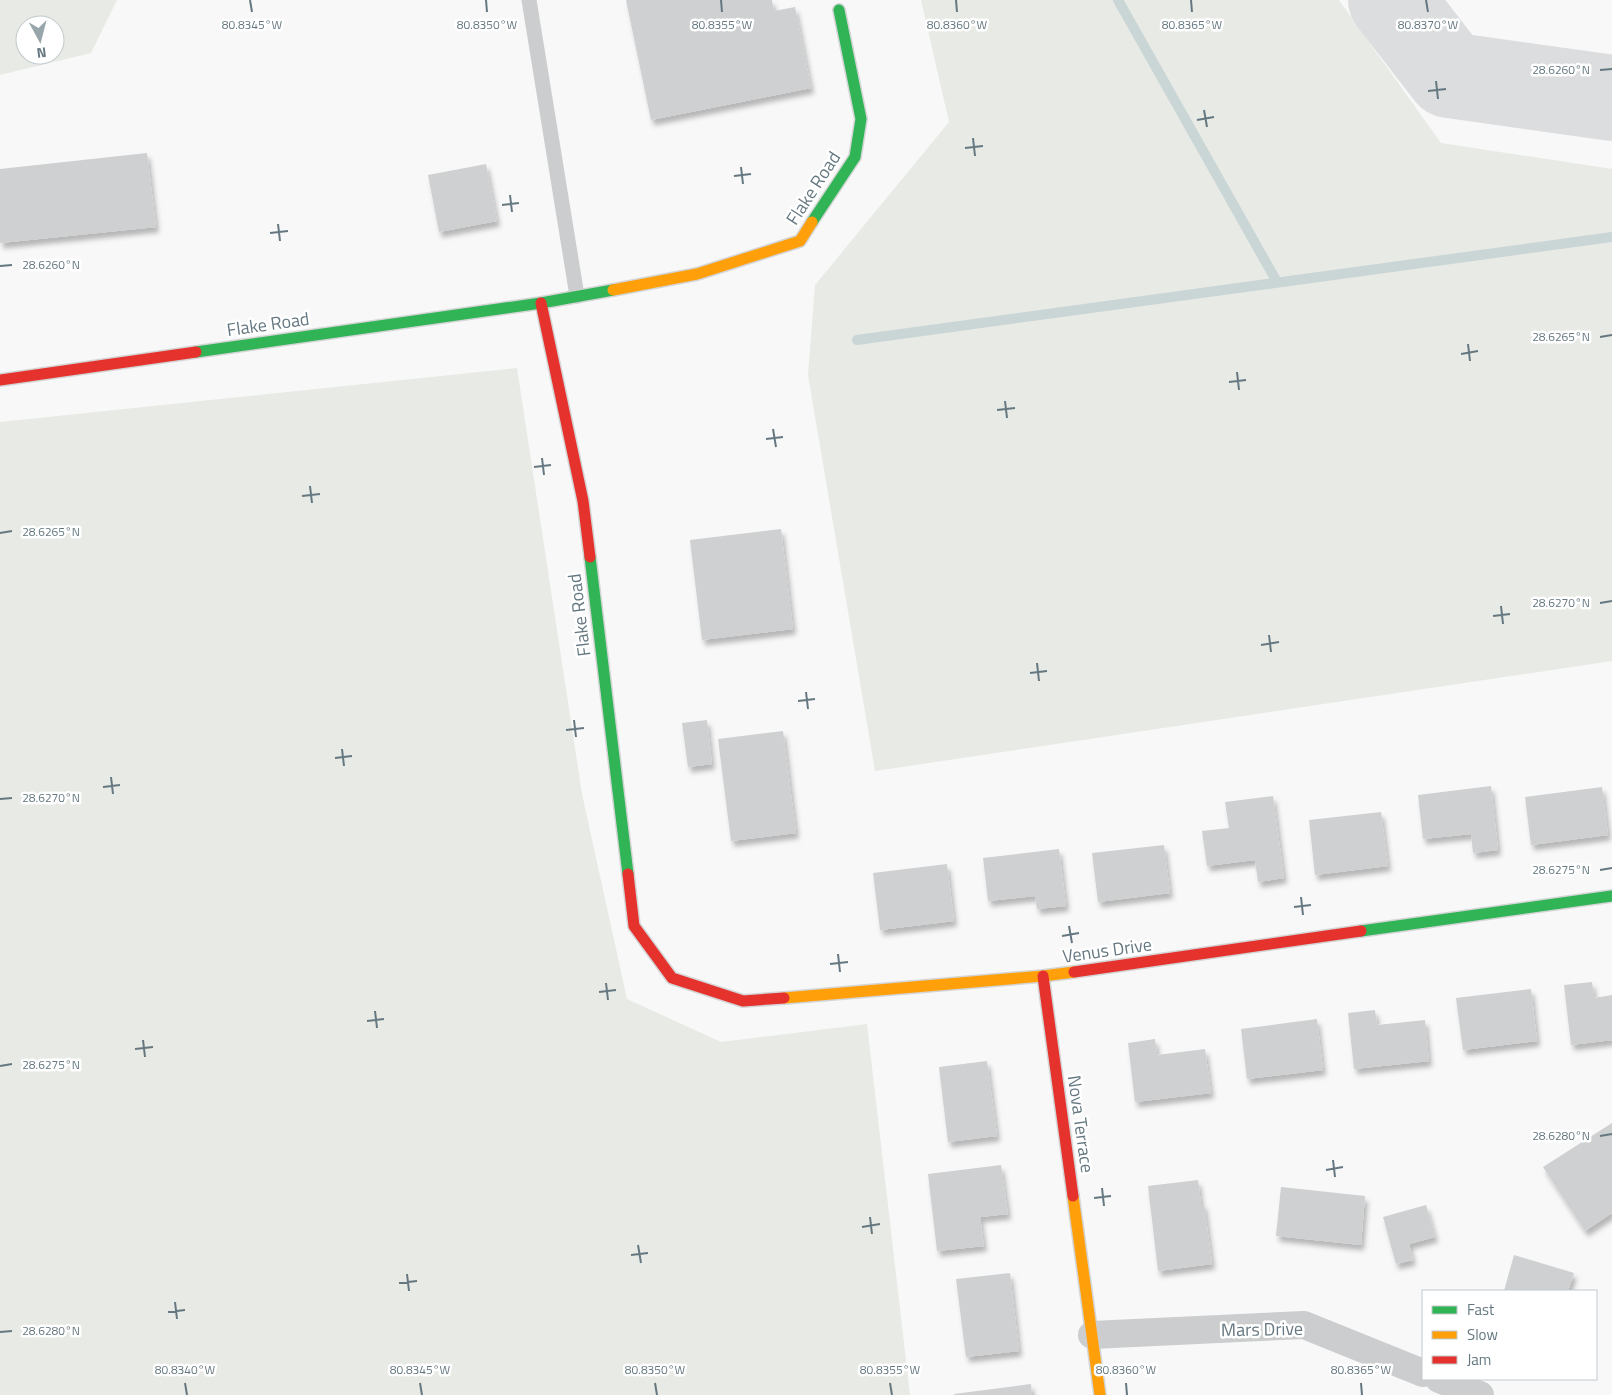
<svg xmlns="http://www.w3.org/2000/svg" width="1612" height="1395" viewBox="0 0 1612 1395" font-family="'Titillium Web',sans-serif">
<defs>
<filter id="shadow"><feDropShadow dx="3" dy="5.5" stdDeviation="2.5" flood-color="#0004"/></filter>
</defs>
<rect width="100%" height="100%" fill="#f8f8f8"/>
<path fill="#e8eae5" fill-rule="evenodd" d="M0 0H117L91 53 0 75ZM25 25H55V55H25Z
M921 0H1339L1441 143 1612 169V661L875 771 808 375 815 285 949 122Z
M517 368 582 794 627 999 721 1042 867 1024 910 1395H0V422Z"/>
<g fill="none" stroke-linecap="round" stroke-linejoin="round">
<path stroke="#cad5d6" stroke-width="10" d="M1118 0 1277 282
M857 340 1612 237"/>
<path stroke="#dcddde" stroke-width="86" d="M1391 0 1449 75 1612 98"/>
</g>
<path fill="#ced0d1" filter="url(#shadow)" d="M626 0H772L774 11 795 7 811 88 651 120Z
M147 153 156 227 0 243V169Z
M486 164 497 221 439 232 428 175Z
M781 529 793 629 702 640 690 540Z
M707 720 712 764 688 767 682 723Z
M783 731 796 833 731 841 718 739Z
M1491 786 1498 850 1473 853 1471 834 1423 839 1418 795Z
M1602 787 1608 835 1531 845 1525 797Z
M1273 796 1284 878 1258 882 1255 860 1207 866 1202 831 1229 828 1225 802Z
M1381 812 1388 866 1315 875 1309 820Z
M1164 845 1170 893 1098 902 1092 853Z
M1059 849 1066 906 1037 909 1035 896 988 901 983 858Z
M947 864 954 921 880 930 873 873Z
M1592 982 1594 998 1612 995V1040L1571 1045 1564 985Z
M1531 989 1537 1041 1463 1050 1456 998Z
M1375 1010 1377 1025 1425 1020 1429 1061 1354 1069 1348 1013Z
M1317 1019 1323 1070 1247 1079 1241 1029Z
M1155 1039 1157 1055 1205 1049 1211 1093 1135 1102 1128 1043Z
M987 1061 997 1136 948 1142 939 1067Z
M1612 1123V1213L1585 1231 1543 1167Z
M1001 1165 1008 1214 980 1217 984 1246 937 1251 928 1174Z
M1198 1180 1201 1204H1204L1212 1264 1158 1271 1148 1186Z
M1281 1187 1365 1196 1361 1245 1276 1236Z
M1426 1205 1435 1237 1409 1244 1413 1260 1396 1264 1383 1217Z
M1514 1255 1574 1273 1568 1291H1504Z
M1010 1273 1019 1351 966 1357 956 1279Z
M1031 1384 1032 1395H954V1394Z"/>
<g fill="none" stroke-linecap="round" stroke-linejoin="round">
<g stroke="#d4d5d6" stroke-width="14">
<path id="fast" d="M812 222 855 157 861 119 839 10
M196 352 541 303 613 290
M590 557 628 874
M1361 931 1612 896"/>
</g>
<g stroke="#d4d5d6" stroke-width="14">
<path id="slow" d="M613 290 697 274 800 241 812 222
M784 998 1043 976 1074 972
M1073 1196 1100 1395"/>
</g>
<g stroke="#d4d5d6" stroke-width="14">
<path id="jam" d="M541 303 583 501 590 557
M0 380 196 352
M628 874 634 926 672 978 743 1001 784 998
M1074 972 1361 931
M1043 976 1073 1196"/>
</g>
<path stroke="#cbcdce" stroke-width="15" d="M529 0 577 296"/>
<path stroke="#cbcdce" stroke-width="28" d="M1092 1335 1304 1325 1423 1373
M1439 1379 1480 1395"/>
<use href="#fast" stroke="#30b455" stroke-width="11"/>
<use href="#slow" stroke="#ff9f0a" stroke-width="11"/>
<use href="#jam" stroke="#e5322d" stroke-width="11"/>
</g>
<path fill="none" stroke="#657881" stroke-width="2" d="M250 0 252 12M486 0 487 12M721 0 722 12M956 0 957 12M1191 0 1192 12M1426 0 1428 12M1600 70 1612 69M1436 81 1438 99M1428 91 1446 89M1204 110 1207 127M1197 120 1214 117M973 138 975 156M965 148 983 146M741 167 743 184M734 176 751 174M510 195 512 212M502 205 519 203M278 224 280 241M270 233 288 231M0 266 12 265M1600 337 1612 335M1468 344 1470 361M1461 354 1478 351M1237 372 1239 390M1229 382 1246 380M1005 401 1007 418M997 410 1015 408M773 429 776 447M766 439 783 437M542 458 544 475M534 467 551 465M310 486 312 503M302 496 320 494M0 533 12 531M1600 603 1612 601M1501 606 1503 624M1493 616 1510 614M1269 635 1271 652M1261 645 1279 642M1037 663 1039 681M1030 673 1047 671M806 692 808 709M798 701 815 699M574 720 576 737M566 730 584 728M342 749 344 766M335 758 352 756M111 777 113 794M103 787 120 785M0 799 12 798M1600 870 1612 868M1301 897 1303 915M1294 907 1311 905M1069 926 1072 943M1062 936 1079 933M838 954 840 972M830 964 848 962M606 983 608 1000M599 992 616 990M375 1011 377 1028M367 1021 384 1019M143 1040 145 1057M135 1049 153 1047M0 1066 12 1064M1600 1136 1612 1134M1333 1160 1335 1177M1326 1170 1343 1167M1102 1188 1104 1206M1094 1198 1111 1196M870 1217 872 1234M862 1227 880 1224M638 1245 641 1263M631 1255 648 1253M407 1274 409 1291M399 1283 417 1281M175 1302 177 1319M168 1312 185 1310M0 1332 12 1331M185 1383 187 1395M420 1383 422 1395M655 1383 657 1395M890 1383 892 1395M1126 1383 1127 1395M1361 1383 1362 1395"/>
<g text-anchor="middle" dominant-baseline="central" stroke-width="5" stroke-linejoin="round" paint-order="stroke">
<g font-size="18" fill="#657881" stroke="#fff">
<text transform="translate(813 188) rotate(-57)">Flake Road</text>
<text transform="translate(268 324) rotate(-8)">Flake Road</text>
<text transform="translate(579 615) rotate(-97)">Flake Road</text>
<text transform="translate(1107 950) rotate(-8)">Venus Drive</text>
<text transform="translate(1081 1124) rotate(82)">Nova Terrace</text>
<text transform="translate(1262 1329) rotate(-1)">Mars Drive</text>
</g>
</g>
<g font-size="12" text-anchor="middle" fill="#657881" stroke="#fff" stroke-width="5" stroke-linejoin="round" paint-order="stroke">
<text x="252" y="29">80.8345°W</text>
<text x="487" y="29">80.8350°W</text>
<text x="722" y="29">80.8355°W</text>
<text x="957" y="29">80.8360°W</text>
<text x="1192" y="29">80.8365°W</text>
<text x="1428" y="29">80.8370°W</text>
<text x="1561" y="74">28.6260°N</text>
<text x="51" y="269">28.6260°N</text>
<text x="1561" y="341">28.6265°N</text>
<text x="51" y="536">28.6265°N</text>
<text x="1561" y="607">28.6270°N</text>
<text x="51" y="802">28.6270°N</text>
<text x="1561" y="874">28.6275°N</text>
<text x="51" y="1069">28.6275°N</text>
<text x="1561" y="1140">28.6280°N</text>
<text x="51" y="1335">28.6280°N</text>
<text x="185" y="1374">80.8340°W</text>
<text x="420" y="1374">80.8345°W</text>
<text x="655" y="1374">80.8350°W</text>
<text x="890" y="1374">80.8355°W</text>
<text x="1126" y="1374">80.8360°W</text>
<text x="1361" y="1374">80.8365°W</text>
</g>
<rect x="1422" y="1290" width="175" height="90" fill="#ffffff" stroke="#c1c9cd"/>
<rect x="1432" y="1306" width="25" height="8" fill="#30b455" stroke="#c1c9cd"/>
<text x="1467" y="1315" font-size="15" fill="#657881">Fast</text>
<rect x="1432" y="1331" width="25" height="8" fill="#ff9f0a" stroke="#c1c9cd"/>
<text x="1467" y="1340" font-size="15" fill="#657881">Slow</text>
<rect x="1432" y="1356" width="25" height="8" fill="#e5322d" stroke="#c1c9cd"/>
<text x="1467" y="1365" font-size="15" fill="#657881">Jam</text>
<g transform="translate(40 40) rotate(173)"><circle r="24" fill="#ffffff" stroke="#c1c9cd"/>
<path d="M0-4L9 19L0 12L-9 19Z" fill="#98a5ab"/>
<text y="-8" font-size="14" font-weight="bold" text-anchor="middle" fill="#657881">N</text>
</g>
</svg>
